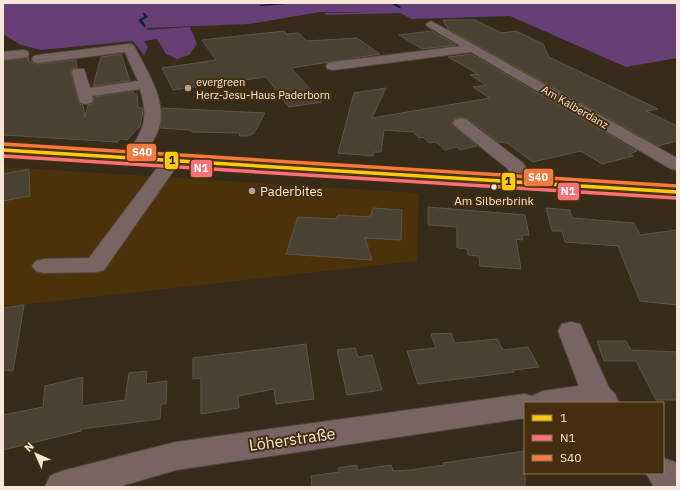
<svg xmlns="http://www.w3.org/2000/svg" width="680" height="490" viewBox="0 0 680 490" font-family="'IBM Plex Sans',sans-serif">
<rect width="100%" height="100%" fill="#372b1a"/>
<path fill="#4b320b" d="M3 167 419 193 417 261 3 307Z"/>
<path fill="#673f77" d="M3 3H677V58L626 67 510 16 412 19 400 13 327 15 324 13 371 12H320L249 24 147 28 148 30 190 27 197 44 189 55 177 59 166 54 157 39 144 41 148 47 144 55 133 41 41 50 21 45 3 34Z"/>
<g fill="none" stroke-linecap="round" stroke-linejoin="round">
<path fill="#05213e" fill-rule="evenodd" d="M281 3H301L261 6 259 5Z
M390 3H394L402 7 399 8Z
M143 13H145L148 17 142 20 146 26 144 27 138 20 144 17Z"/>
</g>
<path fill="#4b4133" stroke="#5f5547" d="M443 20H475L502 33 516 31 543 44 549 57 658 109 646 111 677 126V141L658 146 448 29Z
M284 31 287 34 298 33 307 41 357 38 380 54 291 68 322 102 289 107 266 77 173 90 162 68 216 60 202 40Z
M432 31 456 45 422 49 399 35Z
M121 54 130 81 93 86 101 57Z
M471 54 637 151 629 154 633 156 602 164 581 151 533 162 507 143 498 142 468 119 461 117 454 119 452 124 477 146 460 150 457 147 445 150 436 142 430 143 423 137 419 138 413 132 384 130 381 152H374L373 156 338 153 354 93 386 88 372 118 490 98 473 87 486 85 470 75 478 74 448 57Z
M29 57 28 61H31L34 63 38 64 76 60 77 68H73L71 72 78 100 80 104 83 105 85 117 88 105 92 104 94 101V97L133 91 134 94H137L138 107 142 108 143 110 140 127 138 128 127 140 120 139 118 142 3 135V61Z
M162 108 265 113 254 133 248 136H240L239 133 193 132 190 130 160 128Z
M29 169 30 196 3 201V174Z
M428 207 525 215 529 235H522L523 240 516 239 521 269 480 266 479 256 468 255 467 249 457 248V227L428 225Z
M373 208 402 210 401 240 365 238 372 260 286 254 298 217 335 219 338 215 370 217Z
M546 208 570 210 572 218 634 223 640 235 677 230V305L640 301 618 246 565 242 562 231H552Z
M24 305 13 371 3 370V308Z
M451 333 455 343 497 339 503 350 528 347 539 367 513 370 514 372 418 384 407 351 436 348 431 334Z
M597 341H626L631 350 677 352V400H656L636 361H604Z
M306 344 314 399 276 404 274 389 238 396 239 408 201 414V378L193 379V358Z
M355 348 358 357 372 355 382 390 347 395 337 350Z
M147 371 146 384 167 381 166 404H161L160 419 81 429V431L3 450V415L43 407 45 386 83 377 82 406 125 400 129 373Z
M525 451V487H312L311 476 339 472 338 468 357 465V470L391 465 393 471 410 470 444 465 443 463Z"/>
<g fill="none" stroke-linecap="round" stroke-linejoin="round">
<g stroke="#53483b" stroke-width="2">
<path id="minor" d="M431 21 677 158V170L671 169 471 52 333 70 328 69 326 66 328 63 333 62 461 46 427 26 426 24Z
M129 44 133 45 135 48C147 71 167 101 159 128 156 138 148 148 143 158L140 162 134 163 128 162 125 158C142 131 150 122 140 89L92 96 93 100 91 103 86 104 81 103 79 100 72 72 74 69H84L90 88 138 81 125 52 38 63 34 62 32 59 34 56 38 55Z
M23 50 27 51 29 54 27 57 3 60V52Z
M461 118 467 120 523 163 526 167 529 183 527 187 520 189 513 187 511 183 508 169 455 126 453 123 455 120Z
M172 155 178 156 181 160 104 270 96 272 44 273 36 271 32 266 36 261 44 259 89 258 166 156Z
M571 322 580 324 609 388 615 394 619 403H525V418L176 470 118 487H45L50 476 62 471 176 442 525 394 532 396 543 391 579 386 558 331 562 324Z
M663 458 675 462 677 465V487H654L646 473H663Z"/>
</g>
<g stroke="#53483b" stroke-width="2">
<path id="major" d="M3 145 677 186V198L3 155Z"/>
</g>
<use href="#minor" fill="#796464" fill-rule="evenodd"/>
<use href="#major" fill="#7a625e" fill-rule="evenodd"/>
<g stroke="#442e0d" stroke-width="6">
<path id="bus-1" d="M3 150 677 192"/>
</g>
<g stroke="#442e0d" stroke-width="6">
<path id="bus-2" d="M3 156 677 198"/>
</g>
<g stroke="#442e0d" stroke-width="6">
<path id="bus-3" d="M3 144 677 186"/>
</g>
<use href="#bus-1" stroke="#ffcb06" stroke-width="3.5"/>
<use href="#bus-2" stroke="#fc7177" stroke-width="3.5"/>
<use href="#bus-3" stroke="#f6793e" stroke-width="3.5"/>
</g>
<g fill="#b3a594" stroke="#442e0d" stroke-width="1.5">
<circle cx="188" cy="88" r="4"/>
<circle cx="252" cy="191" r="4"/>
</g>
<circle fill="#f6e7d6" stroke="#442e0d" stroke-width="1.5" cx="494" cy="187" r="3.5"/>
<g text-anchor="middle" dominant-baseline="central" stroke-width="4" stroke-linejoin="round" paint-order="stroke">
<g font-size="11" fill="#f6e7d6" stroke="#442e0d" text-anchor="start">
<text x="196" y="82">evergreen<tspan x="196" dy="13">Herz-Jesu-Haus Paderborn</tspan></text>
</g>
<g font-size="11" fill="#f6e7d6" stroke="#442e0d">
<text transform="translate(575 107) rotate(30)">Am Kalberdanz</text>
</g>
<g font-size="12" fill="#f6e7d6" stroke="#442e0d">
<text x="494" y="200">Am Silberbrink</text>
</g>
<g font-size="13" fill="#f6e7d6" stroke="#442e0d" text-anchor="start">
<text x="260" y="191">Paderbites</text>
</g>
<g font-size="16" fill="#f6e7d6" stroke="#442e0d">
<text transform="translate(292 439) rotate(-8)">Löherstraße</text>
</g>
</g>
<g stroke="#442e0d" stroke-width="1.5">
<rect x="126" y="143" width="31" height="19" rx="4" fill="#f6793e"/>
<rect x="164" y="151" width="15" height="19" rx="4" fill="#ffcb06"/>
<rect x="190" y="159" width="23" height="19" rx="4" fill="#fc7177"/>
<rect x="523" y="168" width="31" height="19" rx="4" fill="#f6793e"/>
<rect x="501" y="172" width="15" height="19" rx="4" fill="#ffcb06"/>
<rect x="557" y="182" width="23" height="19" rx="4" fill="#fc7177"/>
</g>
<g font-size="11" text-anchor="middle" font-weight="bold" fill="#fff">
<text x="142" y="156">S40</text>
<text x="201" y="172">N1</text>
<text x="538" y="181">S40</text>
<text x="568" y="195">N1</text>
</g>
<g font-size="11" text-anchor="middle" font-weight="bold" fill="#111">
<text x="172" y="164">1</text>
<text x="508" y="185">1</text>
</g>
<rect width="680" height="490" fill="none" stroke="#f6e7d6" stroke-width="8"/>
<rect x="524" y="402" width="140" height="72" fill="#442e0d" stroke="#8b785d"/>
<rect x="532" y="415" width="20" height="6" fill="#ffcb06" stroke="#8b785d"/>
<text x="560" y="422" font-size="12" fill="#f6e7d6">1</text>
<rect x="532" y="435" width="20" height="6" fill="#fc7177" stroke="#8b785d"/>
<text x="560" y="442" font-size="12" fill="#f6e7d6">N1</text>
<rect x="532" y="455" width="20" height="6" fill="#f6793e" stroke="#8b785d"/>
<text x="560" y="462" font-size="12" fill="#f6e7d6">S40</text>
<g transform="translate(36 454) rotate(315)" stroke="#442e0d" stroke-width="3" paint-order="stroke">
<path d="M0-3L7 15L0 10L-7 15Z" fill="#f6e7d6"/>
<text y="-6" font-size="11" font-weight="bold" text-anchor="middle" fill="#f6e7d6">N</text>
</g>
</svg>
